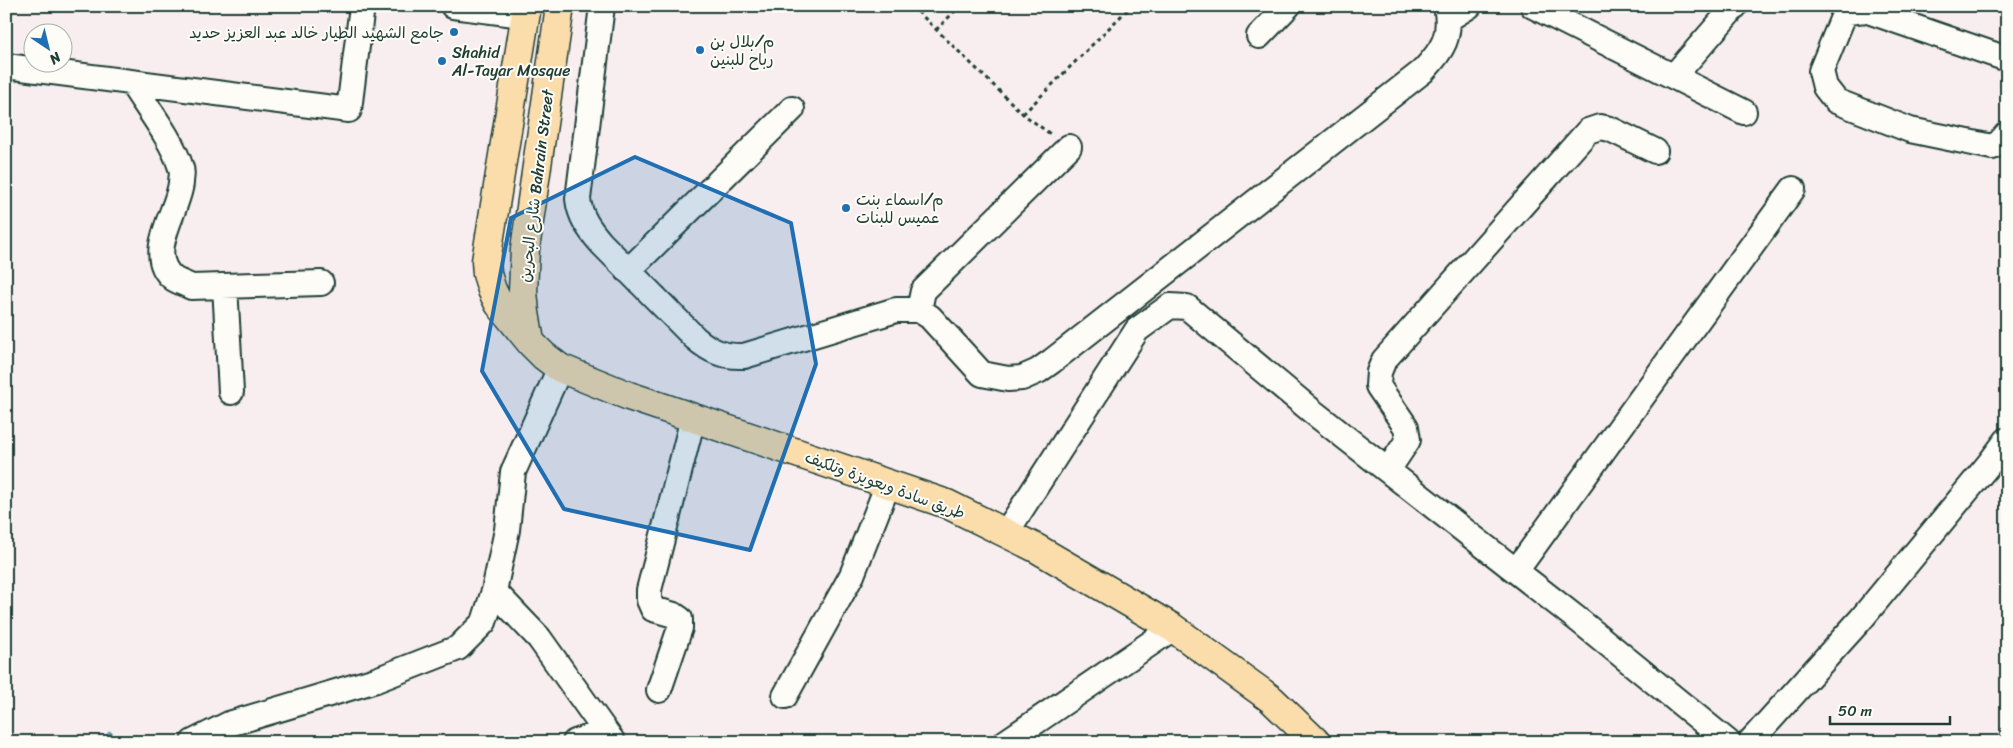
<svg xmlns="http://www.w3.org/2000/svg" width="2013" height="748" viewBox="0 0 2013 748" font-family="Sriracha,'Playpen Sans Arabic',sans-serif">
<rect width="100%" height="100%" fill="#f8eef0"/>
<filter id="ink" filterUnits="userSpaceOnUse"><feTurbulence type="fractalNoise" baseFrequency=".02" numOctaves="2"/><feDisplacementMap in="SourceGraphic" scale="10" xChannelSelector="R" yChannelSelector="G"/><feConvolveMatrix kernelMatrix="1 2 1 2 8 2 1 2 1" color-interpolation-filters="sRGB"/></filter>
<g filter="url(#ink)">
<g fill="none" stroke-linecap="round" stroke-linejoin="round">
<path stroke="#638fa4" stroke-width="5" d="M110 734 116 742"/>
<g stroke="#1f3d34" stroke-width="28">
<path id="minor" d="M453 6 515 14 526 19
M602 6 578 199C580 217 589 229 601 243L695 338C710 351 723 357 744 356L896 310H919L930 317 982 374 1008 379 1022 378 1038 371 1052 361 1423 71C1443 50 1452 36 1446 6
M1533 6 1744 112
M1448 19 1469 6
M1259 36 1288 6
M2007 59 1865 10 1848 12 1843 17 1821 71 1825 87 1836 101 1910 130 1992 147 1999 143 2007 134
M6 66 349 110 362 6
M1674 76 1735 6
M131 82C147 108 172 139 181 168 183 172 181 178 181 183 178 212 143 255 174 279 179 282 186 284 191 287L321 283
M628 271 792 109
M225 286 231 392
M919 310 923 291 1069 147
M1388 470 1408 440 1406 427 1378 386 1379 372 1384 360 1588 131 1600 127 1610 129 1655 151
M1006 533 1137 330 1170 306 1187 307 1313 412 1581 622 1728 742
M1516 571 1793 189
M494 591 539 638 613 742
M659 690 680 628V619L674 615 653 609 649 600V590L693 418
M785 696 852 575 888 484
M193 742 229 724 376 680 458 648 484 622 494 591 507 530 513 472 560 368
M575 742 605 732
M1006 742 1173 628
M1750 742 1862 618 1989 464 2007 440"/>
</g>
<g stroke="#1f3d34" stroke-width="31">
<path id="major" d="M527 6 486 261 487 274 492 290 499 304 531 343 544 356 560 368 629 396 947 504 1036 548 1173 628 1271 699 1316 742
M530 341 525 313 523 291 525 249 560 6"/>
</g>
<path stroke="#1f3d34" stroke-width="3" stroke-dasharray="4 4" stroke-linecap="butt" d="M912 6 1023 114 1053 136
M936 30 960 6
M1023 114 1131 6"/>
<use href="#minor" stroke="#fdfcf7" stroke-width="24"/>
<use href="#major" stroke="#fbddab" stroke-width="28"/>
</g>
</g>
<path fill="#1f6fb2" fill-opacity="0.2" stroke="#1f6fb2" stroke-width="4" stroke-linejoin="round" d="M635 157 791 223 816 364 750 550 564 509 482 371 511 218Z"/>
<g fill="#1f6fb2" stroke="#fdfcf7" stroke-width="2">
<circle cx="454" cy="32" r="5"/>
<circle cx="700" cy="50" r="5"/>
<circle cx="442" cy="61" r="5"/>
<circle cx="846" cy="208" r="5"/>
</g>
<g text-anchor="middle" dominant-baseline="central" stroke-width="4" stroke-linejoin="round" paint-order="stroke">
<g font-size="16" fill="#1f3d34" stroke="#fdfcf7" text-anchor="start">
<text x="444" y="32" text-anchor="end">جامع الشهيد الطيار خالد عبد العزيز حديد</text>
<text x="710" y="41">م/بلال بن<tspan x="710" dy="18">رباح للبنين</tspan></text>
<text x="452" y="52">Shahid<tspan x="452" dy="18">Al-Tayar Mosque</tspan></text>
<text x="856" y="199">م/اسماء بنت<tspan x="856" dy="18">عميس للبنات</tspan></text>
</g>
<g font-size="16" fill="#1f3d34" stroke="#fdfcf7">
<text transform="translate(536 186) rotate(-83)">شارع البحرين Bahrain Street</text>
<text transform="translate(885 485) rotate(20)">طريق سادة وبعويزة وتلكيف</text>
</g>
</g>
<rect width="2013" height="748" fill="none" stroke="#fdfcf7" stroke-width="25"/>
<rect x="12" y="12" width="1988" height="723" fill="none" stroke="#1f3d34" stroke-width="2" filter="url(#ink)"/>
<g transform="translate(48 48) rotate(145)"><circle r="24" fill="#fdfcf7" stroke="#a4b0a9"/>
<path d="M0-4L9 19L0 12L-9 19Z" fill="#1f6fb2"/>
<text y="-8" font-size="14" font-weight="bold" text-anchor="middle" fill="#1f3d34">N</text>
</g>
<path d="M1830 716v8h120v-8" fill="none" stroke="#1f3d34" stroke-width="2.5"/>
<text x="1838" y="716" font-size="15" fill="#1f3d34" stroke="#fdfcf7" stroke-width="4" paint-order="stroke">50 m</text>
</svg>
